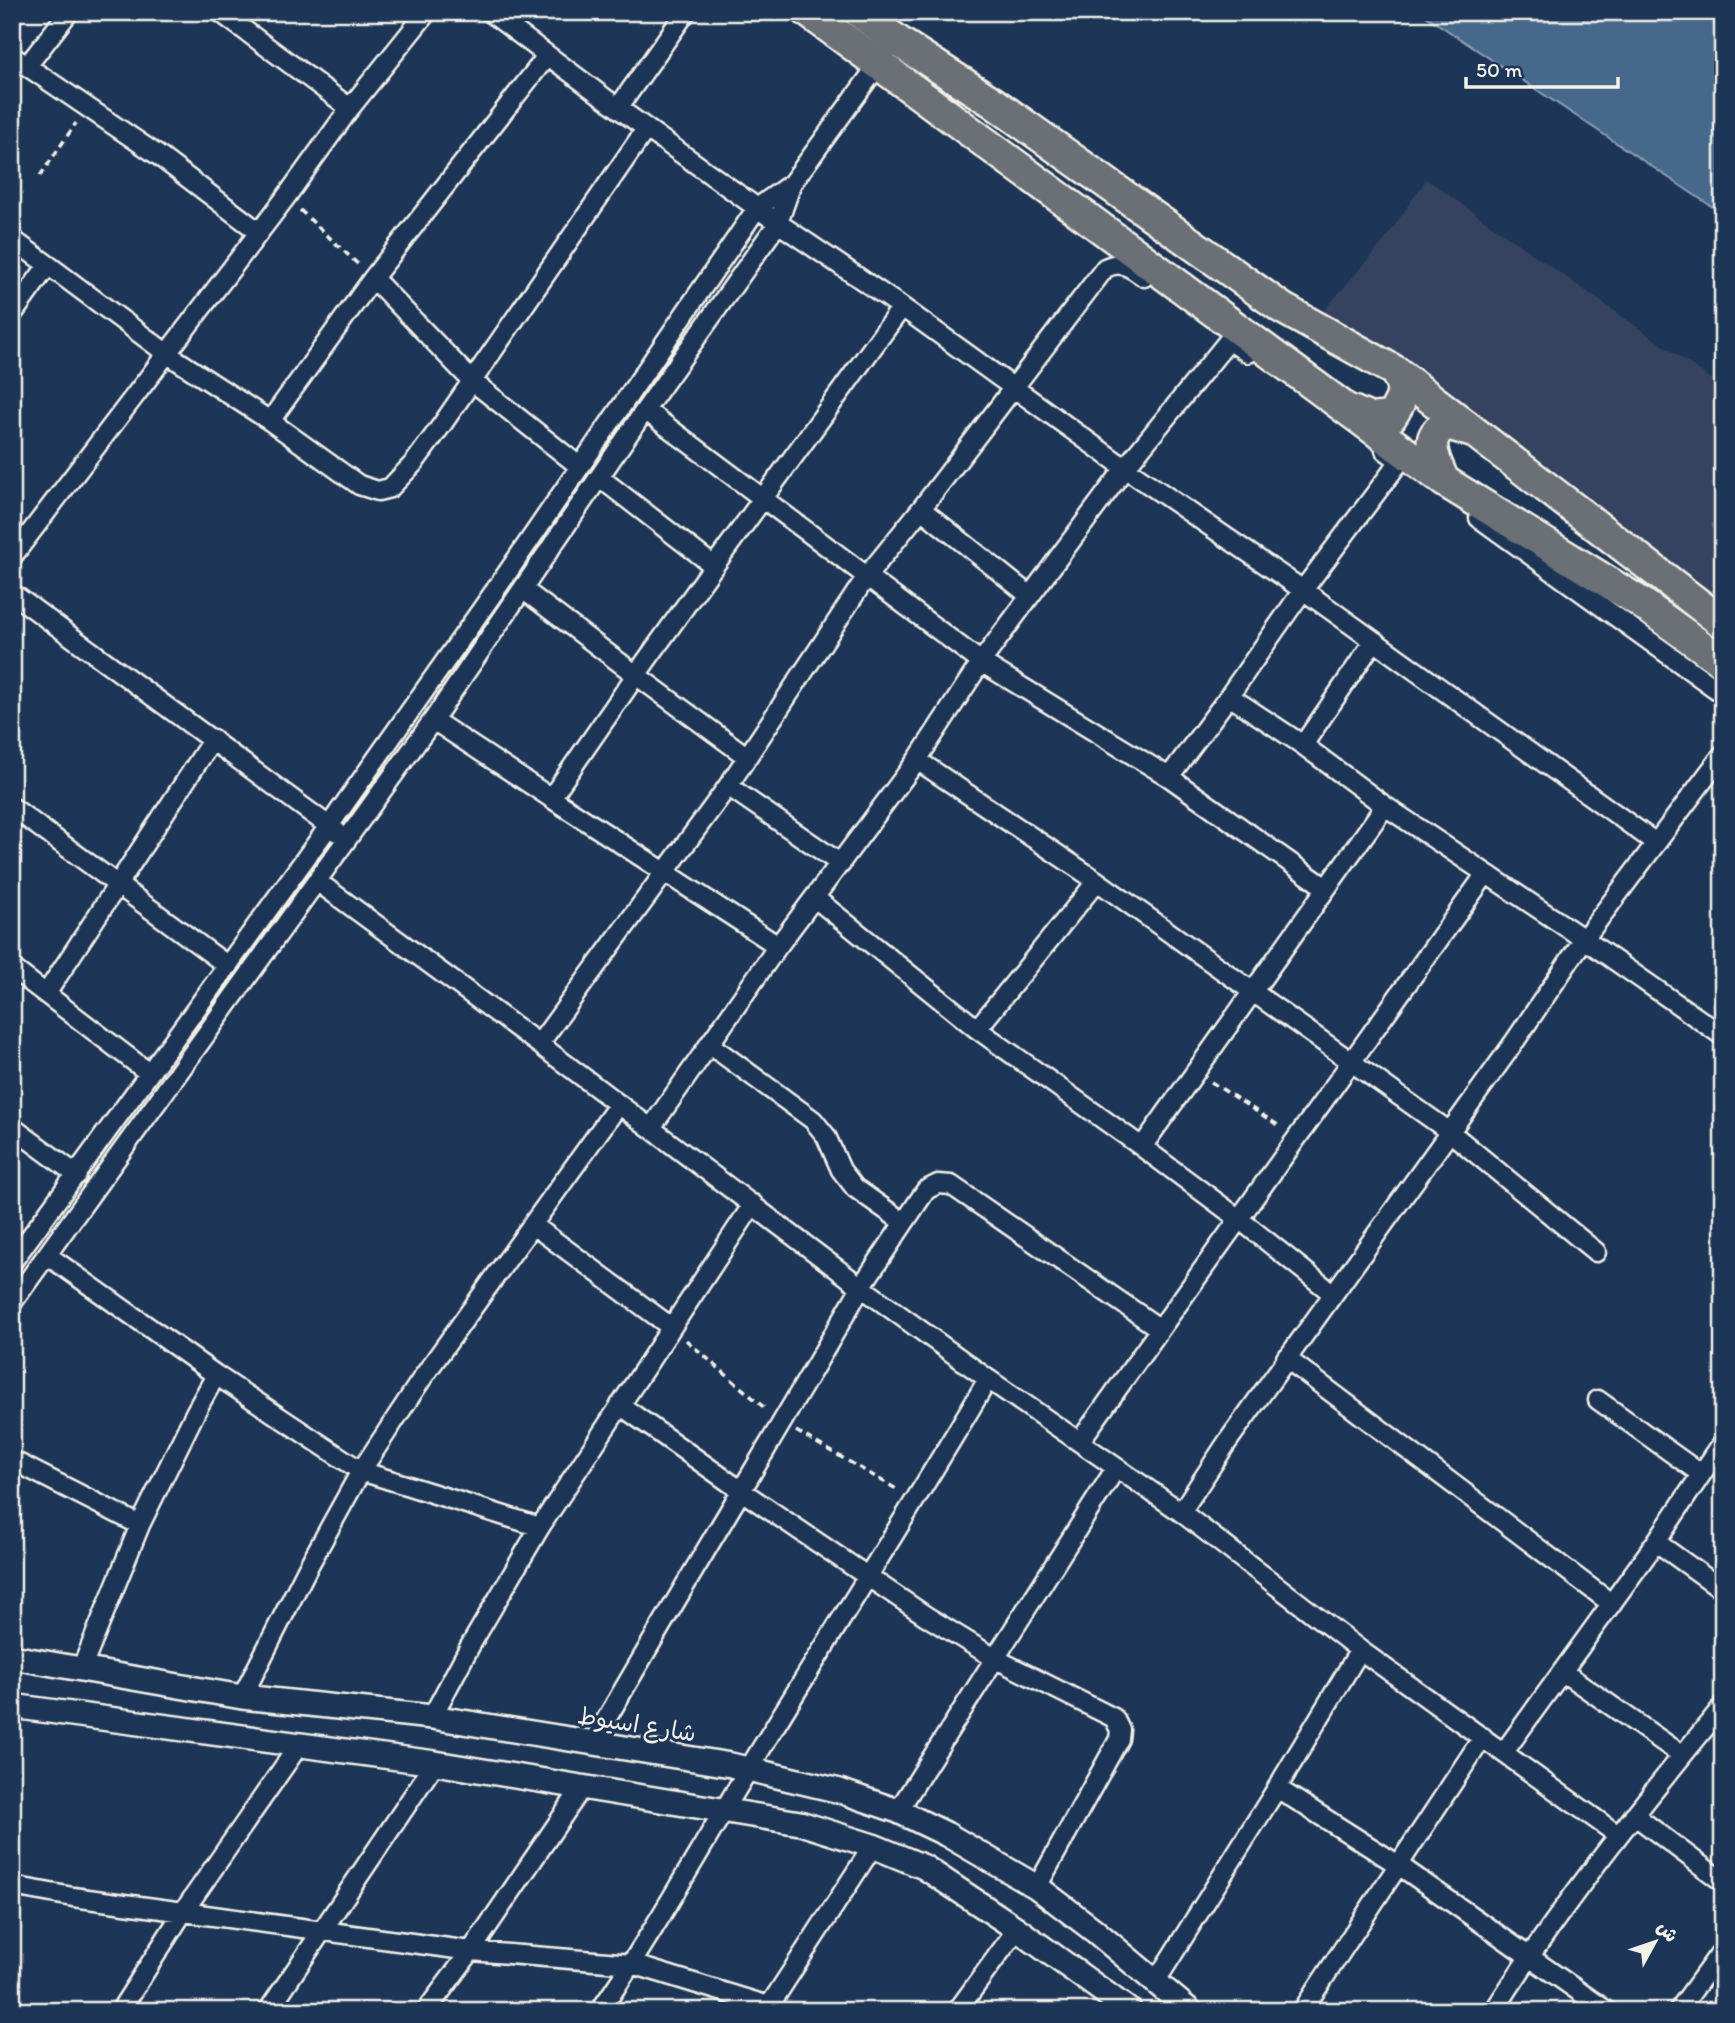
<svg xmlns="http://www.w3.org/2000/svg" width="1735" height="2023" viewBox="0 0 1735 2023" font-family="Itim,'Playpen Sans Arabic',sans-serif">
<rect width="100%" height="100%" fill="#1d3557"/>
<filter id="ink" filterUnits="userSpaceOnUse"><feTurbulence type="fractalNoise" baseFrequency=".0143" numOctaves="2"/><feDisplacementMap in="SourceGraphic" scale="14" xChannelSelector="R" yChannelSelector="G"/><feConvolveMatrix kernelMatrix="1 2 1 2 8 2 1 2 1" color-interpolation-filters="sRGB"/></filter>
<g filter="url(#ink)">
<path fill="#344260" d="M1426 179 1723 387V606L1319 316 1384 241Z"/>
<path fill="#45678b" stroke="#8b9eb0" stroke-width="2" d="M1420 12H1723V214Z"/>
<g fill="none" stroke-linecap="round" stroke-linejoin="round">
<g stroke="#f4f1e8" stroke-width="23">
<path id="minor" d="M220 12 350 108
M490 12 618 108 778 223 902 307 1125 468 1303 590 1656 843
M12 56 159 156 259 232
M27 66 69 12
M618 108 686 12
M12 239 48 265
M373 278 472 381 579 466
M12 315 48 265 166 353 270 421 359 485 378 491 390 488 414 463 441 426 646 129
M645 410 981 662 1169 777 1229 696 1303 590 1400 461 1385 450
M270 421 373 278 547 56
M599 477 714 566 902 307
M1479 518 1723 694
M12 557 286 197 350 108 427 12
M714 566 636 675 746 756
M524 590 636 675 551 798 778 946
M12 593 337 832
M1030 596 921 509 1105 268C1122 260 1130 267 1144 277
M1229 696 1303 745 1385 806 1584 939 1723 1036
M433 720 551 798
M1303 745 1374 641
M917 760 1097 881 1450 1132 1596 1252
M1169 777 1326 888
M728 786 841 864
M12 807 228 966
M318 882 539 1044 861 1287 926 1190 938 1184 951 1185 1160 1329
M815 898 977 1029 1142 1147
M12 968 149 1073
M46 994 213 739
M977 1029 1097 881
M539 1044 728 786 867 576 921 509
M709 1044 813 1120 826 1136 841 1170 855 1188 903 1222
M12 1127 77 1175
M651 1128 778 946 917 760 981 662 1030 596 1125 468 1229 340 1248 353
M533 1225 671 1327
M47 1255 216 1375 361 1471 540 1527
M12 1262 329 826 501 582 757 208 792 183
M1332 1293 1239 1219 1142 1147 1385 806
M12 1303 433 720 645 410 778 223 792 183 884 57
M1286 1358 1612 1604
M1598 1400 1701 1474
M620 1405 743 1492 926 1616 996 1659 1114 1718 1120 1730 1119 1739 1037 1887
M1080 1441 1485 875
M12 1460 140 1525
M1181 1512 1228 1441 1515 1041 1584 939 1723 754
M1656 1542 1723 1590
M81 1670 140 1525 196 1411 216 1375
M1563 1672 1682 1755
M242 1697 308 1567 361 1471 423 1377 619 1104
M432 1717 470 1646 540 1527 753 1204
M592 1744C680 1591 773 1440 861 1287L988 1379 1181 1512 1360 1650 1618 1835
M1504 1752 1656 1542 1723 1442
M1277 1788 1400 1866 1607 2011
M898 1811 1116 1468
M1634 1815 1723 1882
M12 1886 73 1897 471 1951 632 1964 769 2006
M1156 1981 1277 1788 1360 1650
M120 2011 183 1912 299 1745
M268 2011 435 1763
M426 2011 471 1951 583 1786
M600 2011C654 1932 700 1849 750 1767 829 1637 911 1510 988 1379
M766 2011 873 1846
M957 2011 1017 1929
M1302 2011 1483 1737
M1494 2011C1562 1903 1642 1804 1723 1706
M1678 2011 1723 1949"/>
</g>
<g stroke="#f4f1e8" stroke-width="28">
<path id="tertiary" d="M12 1657 242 1697 432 1717 731 1765 840 1791 898 1811 946 1834 1037 1887 1095 1931 1190 2011
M12 1706 435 1763 800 1823 873 1846 924 1867 1017 1929 1130 2011"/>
</g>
<g stroke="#f4f1e8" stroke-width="35">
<path id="trunk" d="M808 12 1444 481 1640 602 1723 662
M859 12 899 42 994 103 1282 308 1395 371 1723 623
M1352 411 1370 419 1391 417C1403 398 1407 391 1395 371
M1444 481C1435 461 1421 436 1448 424L1473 432"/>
</g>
<path stroke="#f4f1e8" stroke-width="3.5" stroke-dasharray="7 5" stroke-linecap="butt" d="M40 176 76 123
M300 210 361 267
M1211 1082 1281 1127
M686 1340 767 1410
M796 1431 898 1490"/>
<use href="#minor" stroke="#1d3557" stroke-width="18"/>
<use href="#tertiary" stroke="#1d3557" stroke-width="23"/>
<use href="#trunk" stroke="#6a7074" stroke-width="30"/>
</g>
</g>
<g text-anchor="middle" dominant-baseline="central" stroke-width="6" stroke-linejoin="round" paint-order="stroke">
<g font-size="24" fill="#f4f1e8" stroke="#1d3557">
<text transform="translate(637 1724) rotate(9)">شارع اسيوط</text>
</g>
</g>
<rect width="1735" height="2023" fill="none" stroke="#1d3557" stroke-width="42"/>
<rect x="21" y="21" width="1693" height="1981" fill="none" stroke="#f4f1e8" stroke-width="2.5" filter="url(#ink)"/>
<g transform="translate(1655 1942) rotate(50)" stroke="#1d3557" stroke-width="5" paint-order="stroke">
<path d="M0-5L12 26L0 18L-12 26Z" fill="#f4f1e8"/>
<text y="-10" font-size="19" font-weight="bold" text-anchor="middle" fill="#f4f1e8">ش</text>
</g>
<path d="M1466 77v10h152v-10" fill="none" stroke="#f4f1e8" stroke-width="3.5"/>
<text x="1476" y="77" font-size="21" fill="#f4f1e8" stroke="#1d3557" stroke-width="5" paint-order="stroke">50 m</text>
</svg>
